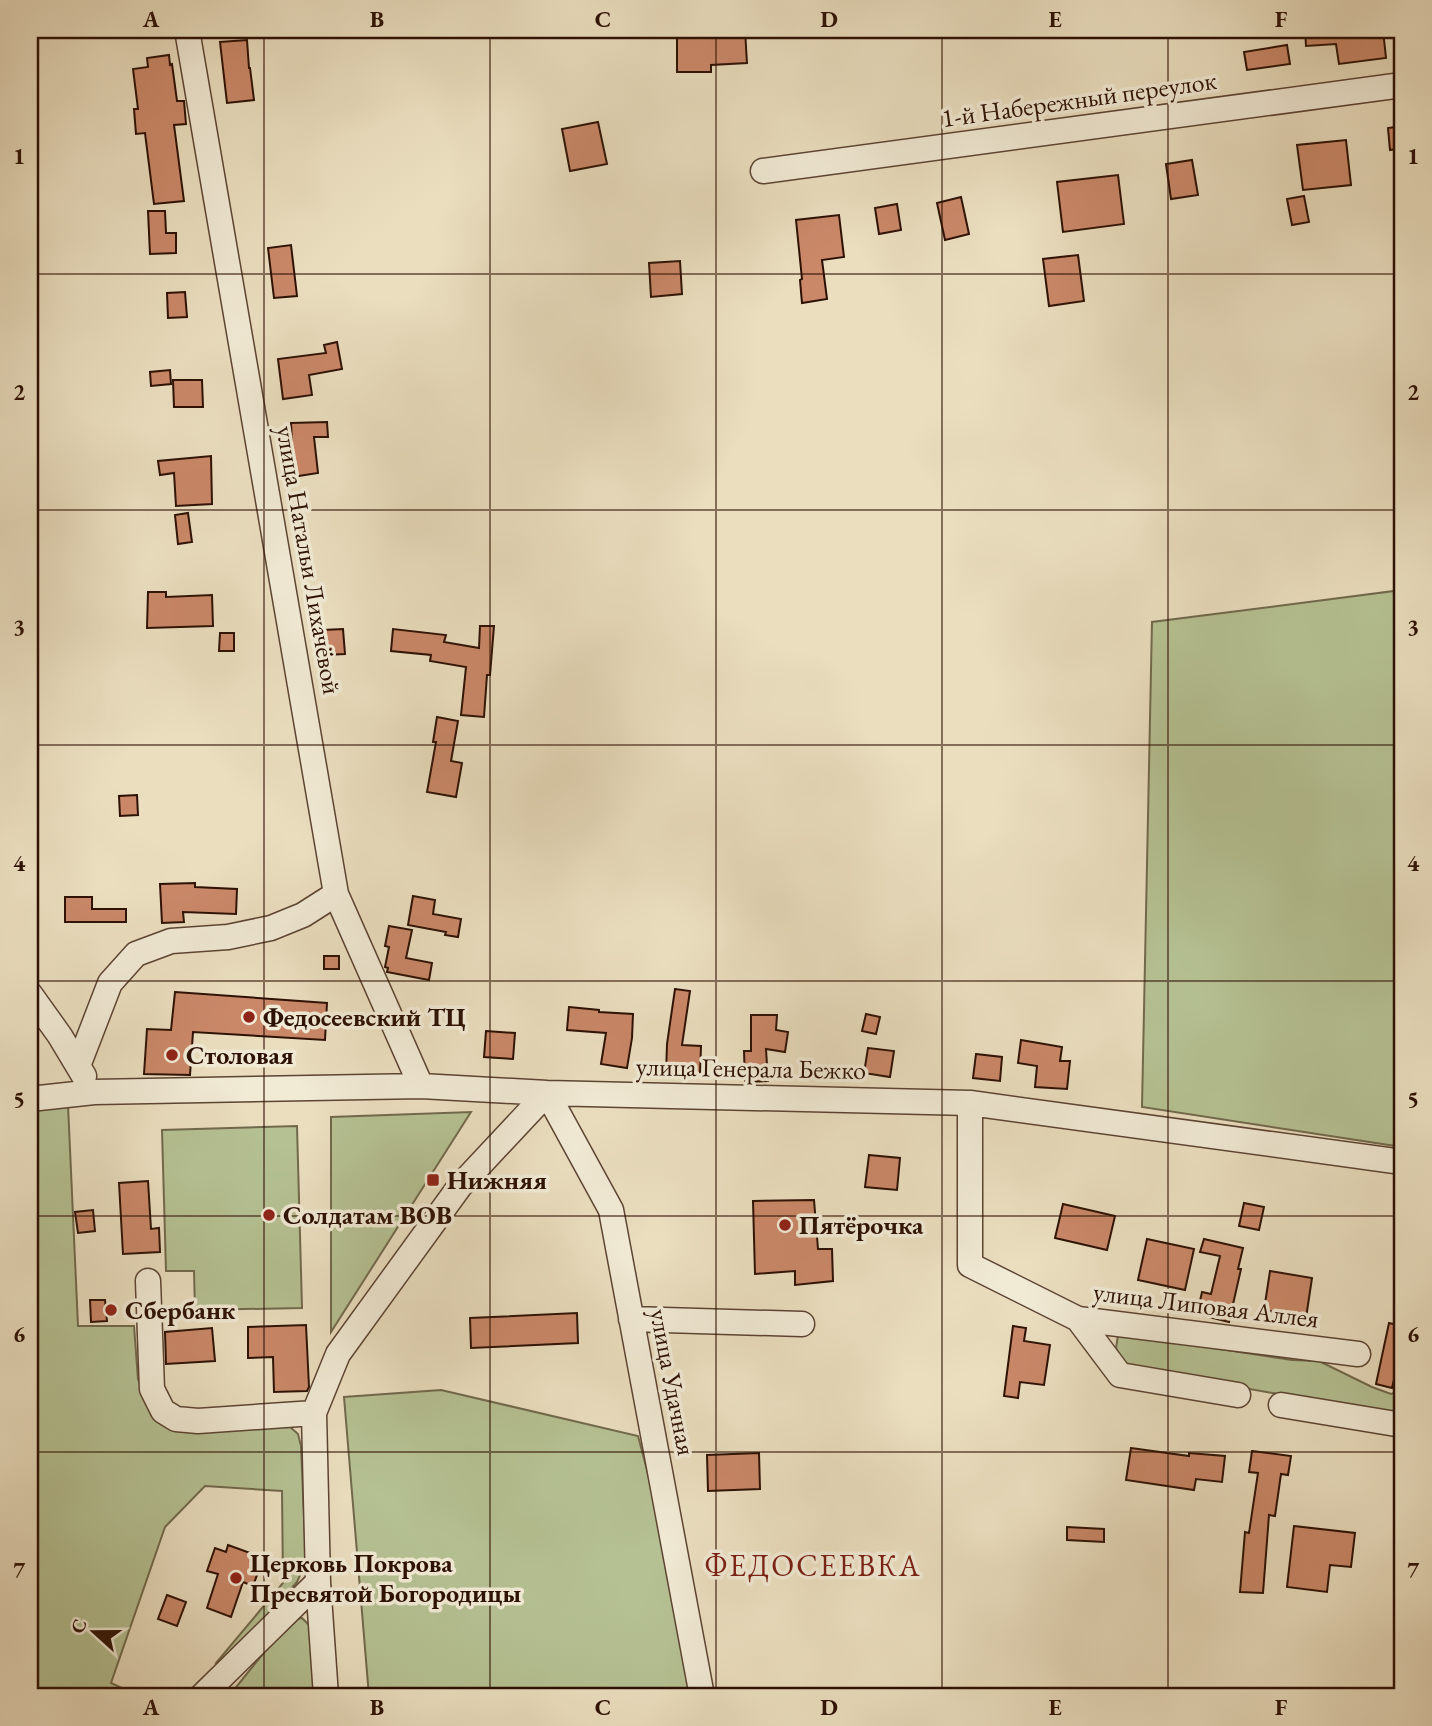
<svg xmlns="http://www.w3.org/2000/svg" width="1432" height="1726" viewBox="0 0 1432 1726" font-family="'EB Garamond',serif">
<rect width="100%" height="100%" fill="#eadebf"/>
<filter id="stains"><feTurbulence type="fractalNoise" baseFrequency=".00286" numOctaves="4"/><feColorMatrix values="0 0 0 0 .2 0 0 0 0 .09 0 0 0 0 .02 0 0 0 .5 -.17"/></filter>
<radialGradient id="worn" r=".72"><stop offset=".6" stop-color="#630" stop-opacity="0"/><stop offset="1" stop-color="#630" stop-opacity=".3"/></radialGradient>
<path fill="#b5c193" stroke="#71694c" stroke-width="2" d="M1402 590V1147L1142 1107 1152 622Z
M68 1105 78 1326H134L138 1379 151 1410 289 1426 298 1434 301 1446 306 1562 297 1582 224 1668 216 1663 283 1583 282 1491 205 1486 165 1527 111 1683 139 1696H30V1107Z
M471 1112 331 1332V1117Z
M297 1126 302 1308 195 1310 194 1271H166L162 1130Z
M1118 1335 1136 1336 1292 1360 1319 1361 1372 1387 1391 1394 1402 1390V1416L1160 1373 1136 1371 1123 1362 1116 1348Z
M441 1390 638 1436 707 1696H369L344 1397Z
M302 1618 309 1625 315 1696H229L290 1620Z"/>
<path fill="#ca8869" stroke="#2d1104" stroke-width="2" d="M677 30H745L747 63 711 65V72H677Z
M1305 30H1383L1386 58 1339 64 1336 44 1306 46Z
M247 40 249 68H250L254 100 227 103 220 42Z
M1287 45 1290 64 1247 70 1244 52Z
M169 55 170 65 172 64 177 101H184L186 124 174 125 184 201 154 204 145 133 136 134 134 109H138L133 69 148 67 147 58Z
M598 122 607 164 570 171 562 129Z
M1402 126V148L1390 150 1388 128Z
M1346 140 1351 185 1303 190 1297 145Z
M1192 160 1198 195 1171 199 1166 164Z
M1118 175 1124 224 1063 232 1057 182Z
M1304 196 1309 222 1292 225 1287 199Z
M961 197 969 234 945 240 937 203Z
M897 204 901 230 879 234 875 208Z
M148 211H165L166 233H176V253L150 254Z
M839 215 844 257 822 260 827 299 802 303 800 280 802 279 796 220Z
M291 245 297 296 274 298 268 248Z
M1078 255 1084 301 1049 306 1043 259Z
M680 261 682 294 651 297 649 263Z
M185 292 187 317 168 318 167 293Z
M337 342 342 369 309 375 312 395 283 399 278 359 326 353 324 345Z
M170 370 171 384 151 386 150 372Z
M173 380H202L203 407H174Z
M327 422 328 437H314L318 473 292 477 289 443H292L291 423Z
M211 456 212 504 176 506 174 473 160 475 158 461Z
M188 513 192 542 178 544 175 515Z
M148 592H166V597L212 595 213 626 147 628Z
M480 626H494L490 675H487L484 717 461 715 466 667 430 661 431 655 391 651 393 629 446 635 444 642 479 648Z
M343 629 345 654 324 655 323 630Z
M220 633H234V651H219Z
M437 717 458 721 451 761 462 763 456 797 427 792 436 742H433Z
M137 795 138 815 120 816 119 796Z
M195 883V887L237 889 236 914 183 912 184 922 162 923 160 884Z
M413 896 435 900 433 914 461 919 458 937 445 935 446 932 408 925Z
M65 897H92V909H126V922H65Z
M389 926 412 930 406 958 432 963 429 980 387 972 388 968 385 967 389 947 385 946Z
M324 956H339V969H324Z
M675 989 690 991 682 1045 701 1046 700 1075 666 1074 667 1044Z
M175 992 327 1003 325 1040 193 1032 190 1075 144 1074 147 1029 171 1030Z
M569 1007 599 1010V1012L633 1014 632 1038 627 1068 601 1064 606 1033 567 1030Z
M866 1014 880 1017 876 1034 862 1031Z
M751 1015H777L776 1030 788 1032 785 1052 766 1049 768 1081 745 1082 744 1051H751Z
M486 1031 515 1033 513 1059 484 1057Z
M1021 1040 1062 1047 1060 1061H1070L1067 1089 1035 1087 1037 1066 1018 1063Z
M868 1048 894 1051 890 1077 864 1073Z
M976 1054 1002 1057 1000 1081 973 1078Z
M869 1155 900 1158 897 1190 865 1187Z
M148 1181 151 1229 159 1228 160 1252 123 1254 119 1183Z
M814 1200 818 1249H832L833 1281 795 1285V1271L755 1274 753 1201Z
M1244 1203 1264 1207 1259 1230 1239 1226Z
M1063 1204 1115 1216 1107 1250 1055 1238Z
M93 1210 95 1231 78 1233 75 1212Z
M1147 1239 1194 1249 1185 1290 1138 1280Z
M1204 1239 1243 1248 1238 1269H1241L1229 1322 1197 1314 1202 1292 1211 1294 1220 1256 1200 1252Z
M1270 1271 1312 1278 1306 1318 1264 1310Z
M90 1300H105L107 1321 91 1322Z
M577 1313 578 1343 471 1348 470 1318Z
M1389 1323 1402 1326V1355H1400L1392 1388 1376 1384Z
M306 1325 309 1387 307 1391 274 1392 273 1357 248 1358V1327Z
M1013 1326 1026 1328 1024 1341 1050 1345 1044 1385 1020 1382 1018 1398 1004 1396Z
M212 1328 215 1361 166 1364 165 1332Z
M1131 1448 1189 1456V1453L1225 1456 1222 1482 1196 1479 1194 1490 1126 1480Z
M1252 1451 1291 1456 1288 1475 1281 1474 1275 1516 1269 1515 1263 1593 1240 1592 1245 1532 1249 1533 1258 1473 1249 1472Z
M759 1453 760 1489 708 1491 707 1455Z
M1294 1526 1355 1533 1351 1567 1330 1565 1327 1592 1287 1587Z
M1067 1527 1104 1529V1542L1067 1540Z
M228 1545 253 1554 250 1561 261 1564 253 1586 243 1582 231 1617 207 1608 218 1574 207 1571 215 1548 226 1552Z
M167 1595 186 1602 177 1626 158 1619Z"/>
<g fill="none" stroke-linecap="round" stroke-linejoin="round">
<g stroke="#5c4433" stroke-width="27">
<path id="minor" d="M187 30 336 894 421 1086
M763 171 1402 85
M30 994 60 1036 84 1076
M78 1066 110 983 136 954 171 941 228 937 271 928 303 915 336 894
M30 1099 94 1092 421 1086 547 1093 970 1103 1402 1162
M970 1103V1265L1078 1319 1358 1354
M148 1281 152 1389 163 1411 176 1419 198 1421 314 1413
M631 1319 802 1324
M1078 1319 1120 1375 1238 1395
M1281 1405 1402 1425
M202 1696 318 1582
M326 1696 318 1582 314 1413 338 1354 460 1186 547 1093 611 1210 702 1696"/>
</g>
<use href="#minor" stroke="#f1ead5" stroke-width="24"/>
</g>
<path fill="none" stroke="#2d1104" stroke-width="2" stroke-opacity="0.55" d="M264 30V1696M490 30V1696M716 30V1696M942 30V1696M1168 30V1696M30 274H1402M30 510H1402M30 745H1402M30 981H1402M30 1216H1402M30 1452H1402"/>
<g fill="#8f2418" stroke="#f1ead5" stroke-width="2.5">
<circle cx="249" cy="1017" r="7"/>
<circle cx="172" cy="1055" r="7"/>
<rect x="426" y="1173" width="14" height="14" rx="3.5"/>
<circle cx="269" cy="1215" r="7"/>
<circle cx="785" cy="1225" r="7"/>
<circle cx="111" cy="1310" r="7"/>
<circle cx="236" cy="1578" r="7"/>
</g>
<g text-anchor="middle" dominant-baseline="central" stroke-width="7" stroke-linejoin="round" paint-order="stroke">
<g font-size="26" fill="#2d1104" stroke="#f1ead5">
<text transform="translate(1079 99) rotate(-8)">1-й Набережный переулок</text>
<text transform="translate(309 560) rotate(80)">улица Натальи Лихачёвой</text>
<text transform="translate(751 1068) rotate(1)">улица Генерала Бежко</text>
<text transform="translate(1206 1305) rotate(7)">улица Липовая Аллея</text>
<text transform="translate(673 1382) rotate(79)">улица Удачная</text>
</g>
<g font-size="26" font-weight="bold" fill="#2d1104" stroke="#f1ead5" text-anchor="start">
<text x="263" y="1017">Федосеевский ТЦ</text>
<text x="186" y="1055">Столовая</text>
<text x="447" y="1180">Нижняя</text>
<text x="283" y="1215">Солдатам ВОВ</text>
<text x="799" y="1225">Пятёрочка</text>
<text x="125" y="1310">Сбербанк</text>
<text x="250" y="1563">Церковь Покрова<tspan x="250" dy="30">Пресвятой Богородицы</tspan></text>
</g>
<g font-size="30" letter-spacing="2" fill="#7a1f14" stroke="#f1ead5">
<text x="813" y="1565">ФЕДОСЕЕВКА</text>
</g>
</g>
<rect width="1432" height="1726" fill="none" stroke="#eadebf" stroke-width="77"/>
<g transform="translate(94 1632) rotate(291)" stroke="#f1ead5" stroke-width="5" paint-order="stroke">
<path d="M0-5L12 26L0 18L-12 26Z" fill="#2d1104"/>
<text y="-10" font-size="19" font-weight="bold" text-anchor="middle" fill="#2d1104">С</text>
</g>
<rect x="38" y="38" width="1356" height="1650" fill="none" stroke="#2d1104" stroke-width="2.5"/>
<g font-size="23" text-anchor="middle" font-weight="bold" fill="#2d1104">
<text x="151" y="27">A</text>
<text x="377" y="27">B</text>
<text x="603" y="27">C</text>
<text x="829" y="27">D</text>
<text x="1055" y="27">E</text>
<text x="1281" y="27">F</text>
<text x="19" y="164">1</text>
<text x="1413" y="164">1</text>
<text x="19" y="400">2</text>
<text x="1413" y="400">2</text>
<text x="19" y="635">3</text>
<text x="1413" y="635">3</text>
<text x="19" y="871">4</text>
<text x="1413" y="871">4</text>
<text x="19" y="1107">5</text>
<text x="1413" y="1107">5</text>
<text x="19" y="1342">6</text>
<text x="1413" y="1342">6</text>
<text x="19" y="1578">7</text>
<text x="1413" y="1578">7</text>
<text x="151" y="1715">A</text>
<text x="377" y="1715">B</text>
<text x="603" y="1715">C</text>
<text x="829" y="1715">D</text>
<text x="1055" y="1715">E</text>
<text x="1281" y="1715">F</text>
</g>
<rect width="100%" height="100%" filter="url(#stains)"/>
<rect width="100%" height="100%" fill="url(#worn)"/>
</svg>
